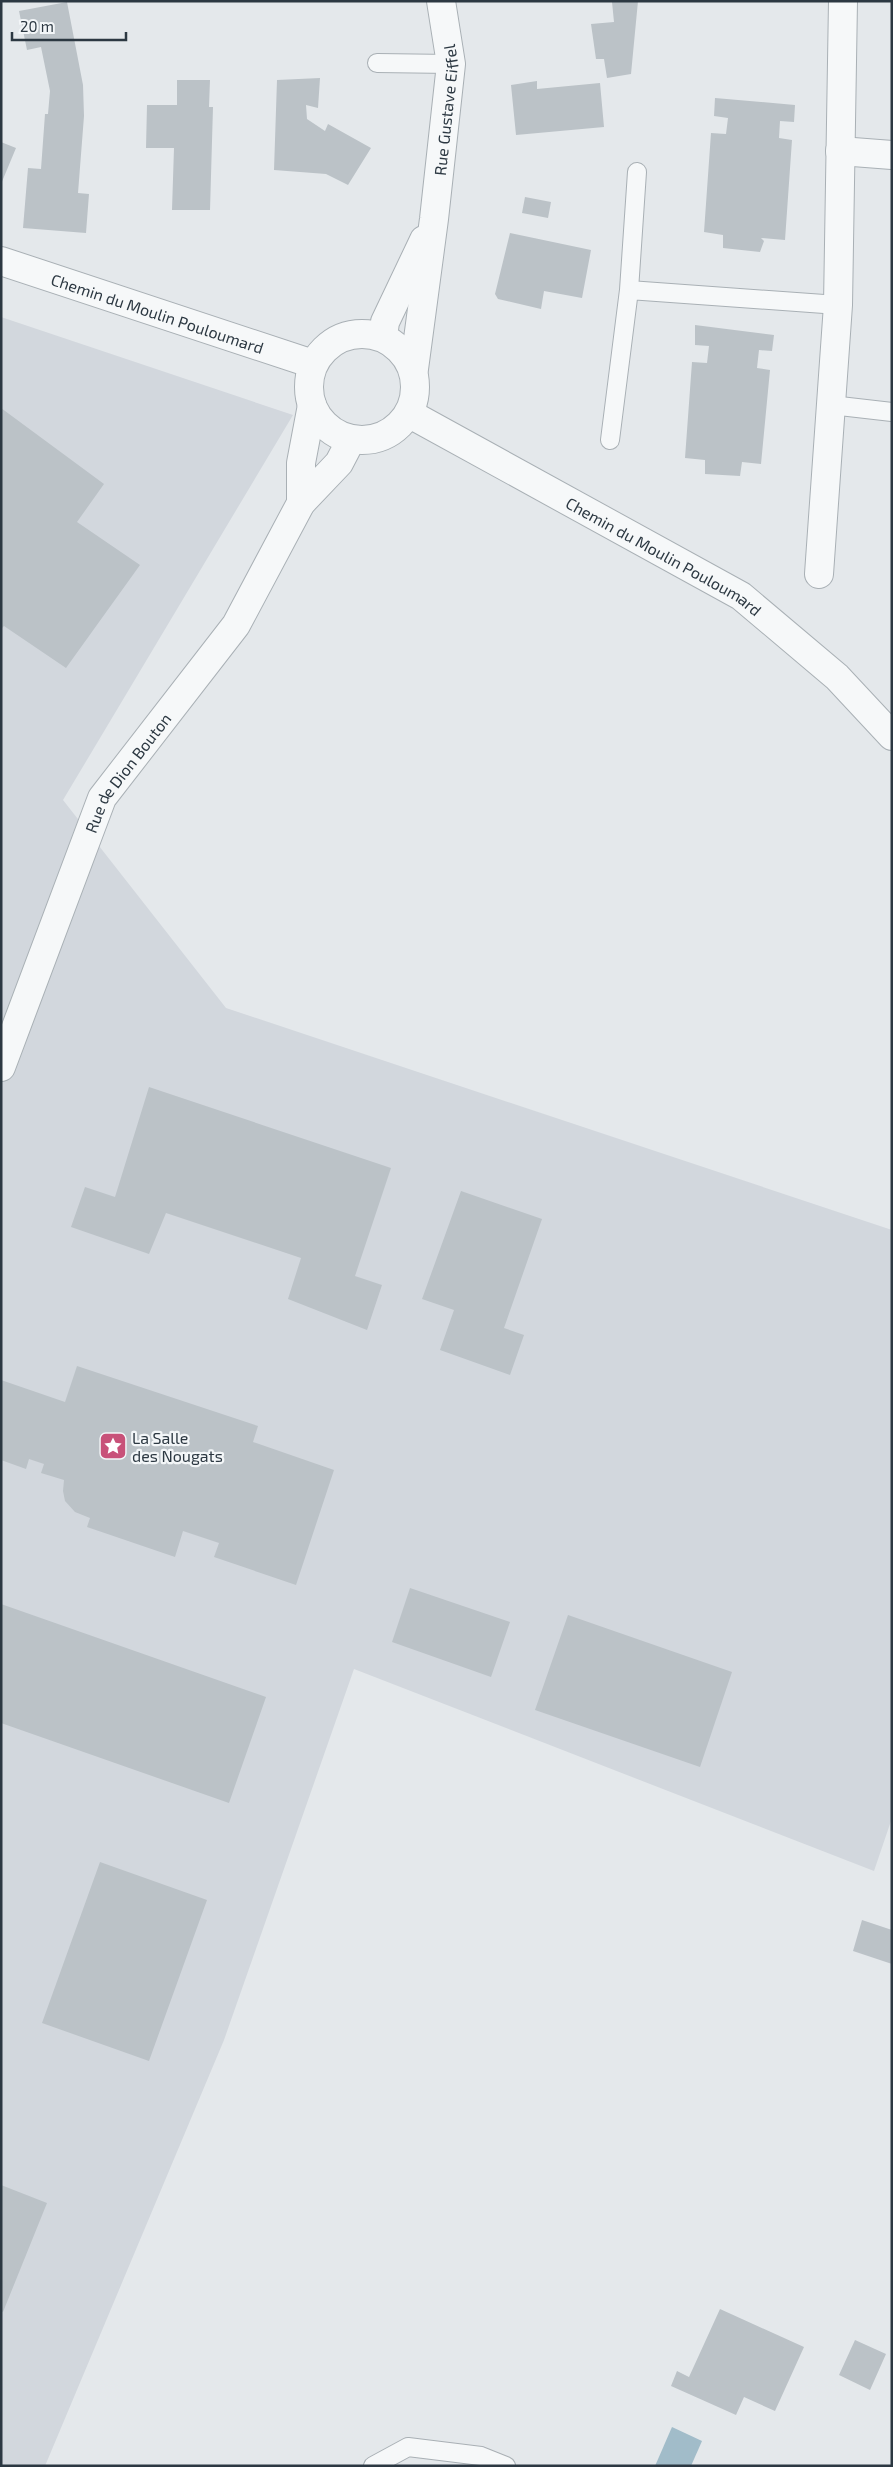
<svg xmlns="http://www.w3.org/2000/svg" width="893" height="2467" viewBox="0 0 893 2467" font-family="'Exo 2',sans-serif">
<rect width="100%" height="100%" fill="#e4e8eb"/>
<path fill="#d2d7dd" d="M1 317 293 415 63 800 226 1008 892 1230V1818L874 1871 354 1669 224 2040 45 2466H1Z"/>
<path fill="#a1bcc9" d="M672 2427 702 2441 691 2466H655Z"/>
<path fill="#bbc2c7" d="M617 1H638L631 74 607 78 604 59H596L591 24 614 22 612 2Z
M67 2 83 85 84 116 78 193 89 194 86 233 23 228 28 168 41 169 45 114H48L50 91 41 47 27 50 19 11Z
M320 78 318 108 306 105 307 119 325 131 328 124 371 148 348 185 326 174 274 170 277 80Z
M177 80H210L209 107H213L210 210H172L174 148H146L147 105H177Z
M537 81V89L600 83 604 127 516 135 511 85Z
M715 98 795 105 794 122 780 121 779 138 792 140 785 240 761 238 764 241 760 252 723 248V235L704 232 711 133 726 134 728 118 714 116Z
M1 142 16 148 1 184Z
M525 197 551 202 548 218 522 213Z
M510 233 591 250 582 298 544 291 541 309 498 299 495 294Z
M695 325 774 335 772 351 759 350 757 368 770 370 761 464 742 462 740 476 705 474V460L685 458 692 362 707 363 709 346 695 345Z
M1 408 104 484 77 522 140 565 66 668 4 626 1 629Z
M149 1087 391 1168 355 1276 382 1285 367 1330 288 1299 301 1258 166 1213 149 1254 71 1227 85 1187 115 1197Z
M461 1191 542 1219 504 1328 524 1335 510 1375 440 1350 454 1310 422 1299Z
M77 1366 258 1426 253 1442 334 1470 296 1585 214 1557 219 1543 183 1531 175 1557 87 1527 90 1518 75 1512 65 1501 63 1491 64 1480 41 1473 44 1464 29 1459 26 1469 1 1460V1380L65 1402Z
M410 1588 510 1622 491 1677 392 1642Z
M1 1604 266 1697 229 1803 1 1723Z
M568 1615 732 1672 700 1767 535 1710Z
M100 1862 207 1900 149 2061 42 2023Z
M862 1920 892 1930V1964L853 1951Z
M1 2185 47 2203 3 2312 1 2311Z
M720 2309 804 2347 775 2411 744 2397 736 2415 671 2386 677 2371 689 2377Z
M855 2340 886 2354 870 2390 839 2375Z"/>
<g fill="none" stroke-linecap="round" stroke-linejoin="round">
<g stroke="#a9b0b5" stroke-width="20">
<path id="lane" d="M377 63 451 64
M629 290 637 172
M831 405 892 412
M610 440 629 290 838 305
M373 2466 408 2447 481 2456 506 2466"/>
</g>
<g stroke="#a9b0b5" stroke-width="30">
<g id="street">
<path d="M840 151 892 155"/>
<path id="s1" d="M1 261 313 364"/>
<circle cx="362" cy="387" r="53"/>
<path d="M383 337 385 322 424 240"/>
<path id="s2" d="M414 369 434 219 451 64 441 1"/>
<path id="s3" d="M410 414 741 596 837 677 892 736"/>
<path d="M301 503V463L312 405"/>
<path d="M819 574 838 305 843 1"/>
<path id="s4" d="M1 1067 102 798 236 625 301 503 339 463 351 440"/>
</g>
</g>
<use href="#lane" stroke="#f6f8f9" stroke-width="18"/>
<use href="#street" stroke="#f6f8f9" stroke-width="28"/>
</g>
<defs>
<g id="sight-square" transform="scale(1.4375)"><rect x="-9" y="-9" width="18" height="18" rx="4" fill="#c85179" stroke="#f3f6f8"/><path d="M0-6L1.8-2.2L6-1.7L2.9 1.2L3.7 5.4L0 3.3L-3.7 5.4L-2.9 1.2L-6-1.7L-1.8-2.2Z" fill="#fff"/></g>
</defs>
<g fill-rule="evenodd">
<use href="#sight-square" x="113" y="1446"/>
</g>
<g text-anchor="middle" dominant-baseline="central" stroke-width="4.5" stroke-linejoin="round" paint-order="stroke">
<g font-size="16" fill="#2c3842" stroke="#f3f6f8">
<text stroke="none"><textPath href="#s2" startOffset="261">Rue Gustave Eiffel</textPath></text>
<text stroke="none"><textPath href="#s1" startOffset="165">Chemin du Moulin Pouloumard</textPath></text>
<text stroke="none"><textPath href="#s3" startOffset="291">Chemin du Moulin Pouloumard</textPath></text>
<text stroke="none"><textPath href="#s4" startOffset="322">Rue de Dion Bouton</textPath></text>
</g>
<g font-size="16" fill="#2c3842" stroke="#f3f6f8" text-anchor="start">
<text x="132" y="1437">La Salle<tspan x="132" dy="18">des Nougats</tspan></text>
</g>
</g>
<rect width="893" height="2467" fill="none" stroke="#2c3842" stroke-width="5"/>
<path d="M12 32v8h114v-8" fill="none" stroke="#2c3842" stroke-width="2.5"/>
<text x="20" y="32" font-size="15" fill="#2c3842" stroke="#f3f6f8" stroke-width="4" paint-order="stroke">20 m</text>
</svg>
